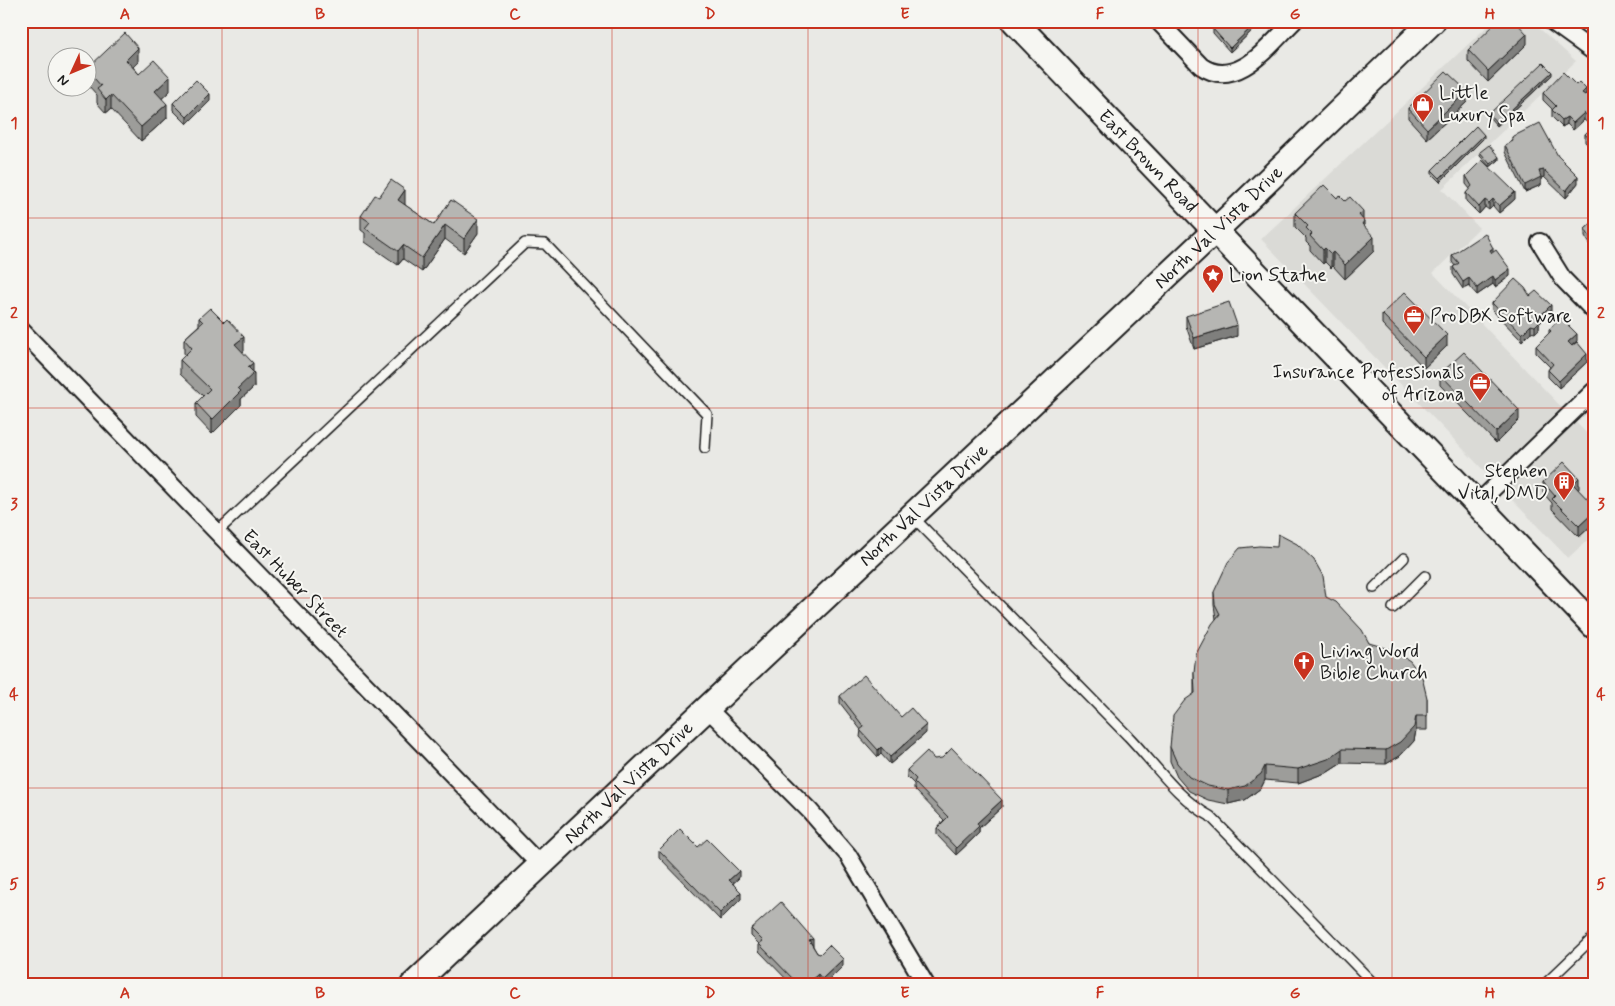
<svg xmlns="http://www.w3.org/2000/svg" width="1615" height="1006" viewBox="0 0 1615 1006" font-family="Mynerve,sans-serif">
<rect width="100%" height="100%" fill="#e9e9e5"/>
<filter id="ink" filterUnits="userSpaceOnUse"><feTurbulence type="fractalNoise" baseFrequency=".02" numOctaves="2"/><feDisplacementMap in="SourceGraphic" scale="10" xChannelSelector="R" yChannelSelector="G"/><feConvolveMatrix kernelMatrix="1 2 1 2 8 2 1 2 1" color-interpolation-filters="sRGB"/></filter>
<g filter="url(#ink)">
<path fill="#dadad6" d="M1493 21H1531L1576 61 1442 189 1479 228 1433 273 1594 441V534L1568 558 1261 239Z"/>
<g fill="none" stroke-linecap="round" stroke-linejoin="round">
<g stroke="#1c1c1c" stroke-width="12">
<path id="service" d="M912 516C984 590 1056 663 1128 736 1153 762 1179 800 1210 816L1375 985
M217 532 525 243 545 244 707 414 705 448
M1374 588 1404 558
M1393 608 1425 576
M1544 985 1594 937"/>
</g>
<g stroke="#1c1c1c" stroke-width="20">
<path id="minor" d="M1158 21 1201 66C1237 91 1270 44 1294 21
M1551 21 1594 52
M1540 242 1563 279 1594 311
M21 330 540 865
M1477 504 1594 391
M706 707 810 811 848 855 926 985"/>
</g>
<g stroke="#1c1c1c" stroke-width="28">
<g id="secondary">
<path id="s1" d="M1014 21 1594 626"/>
<path id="s2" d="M413 985 1237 210 1433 21"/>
</g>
</g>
<use href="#service" stroke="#f6f6f2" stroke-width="9"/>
<use href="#minor" stroke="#f6f6f2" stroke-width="16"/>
<use href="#secondary" stroke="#f6f6f2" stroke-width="24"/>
</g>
<path fill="#9d9d9a" stroke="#1c1c1c" d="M1205 21H1214L1209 26Z
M1262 21 1230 52 1213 33V29Z
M1527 44 1488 82 1468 61V50Z
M138 62 133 67 139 74 170 91 162 98 167 118 141 141 111 109 106 113 97 103V95L88 85V68Z
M1552 75 1497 126 1489 117V114Z
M1592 88 1589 124 1584 120 1573 130 1567 124 1562 127 1552 117V109L1543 100V93L1586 95Z
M210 101 187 124 173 110V103Z
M1467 102 1427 139 1408 118V108Z
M1594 125V151L1585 142V134Z
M1512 137 1558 156 1578 183 1566 198 1544 177 1541 178V185L1525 192 1505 152V145L1512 141Z
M1484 138 1440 182 1432 174V170Z
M1480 152 1499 160 1490 167 1480 156Z
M1466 176 1515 199 1499 213 1493 206 1489 210 1485 207 1479 214 1466 201V193L1470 189 1466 184Z
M379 197 405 204V205L434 225 451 200 478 233 464 253 445 239 422 272 403 259 398 265 365 242V233L361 230V216Z
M1337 198 1363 220 1364 226 1374 251 1345 279 1333 266 1331 268 1325 262 1323 264 1310 250V246L1306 242V238L1295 227V213Z
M1594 221V259L1592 257 1593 249 1585 236V229Z
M1493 252 1510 276 1495 287 1493 284 1477 295 1469 286 1463 289 1453 274V267L1455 266 1452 262V255Z
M1530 296 1551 312 1539 324V329L1535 333 1531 332 1522 341 1492 310V303Z
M1382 314 1447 346 1424 368 1382 324Z
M1186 316 1237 336 1194 349 1186 326Z
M199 318 244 351 242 352 253 372 254 387 241 399V405L212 434 196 417V403L203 396 180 374V360L185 355 184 353V339L199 325Z
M1549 329 1577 341 1572 346 1587 362 1559 388 1548 377V370L1550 367 1536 353V346L1549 333Z
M1440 374 1519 420 1496 443 1440 385Z
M1543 482 1579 489 1578 490 1594 506V523L1579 537 1552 509V503L1543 493Z
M1214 592 1326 597 1369 643 1427 698V730H1416L1414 741 1400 756 1386 764 1342 763 1328 772 1298 783 1265 780 1261 788 1245 800 1228 804 1208 800 1189 791 1177 777 1170 761V747L1194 694V673L1216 619 1214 605Z
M840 696 901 717 926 733 890 764 881 754 878 757 860 737 861 730 840 703Z
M934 759 1002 807 979 828V833L956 855 937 835V828L944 820 914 789V784L907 777V770Z
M698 847 739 878 733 883 741 899 720 920 659 857V850Z
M751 929 813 946 817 953 843 966 824 985H821L818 981 814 985H792L759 951V944L751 936Z"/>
<path fill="#7f7f7d" stroke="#1c1c1c" d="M1210 21H1214L1209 26V23Z
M1258 21H1262L1230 52V48Z
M1527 34V44L1488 82V71Z
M138 48V62L126 74V60Z
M1552 72V75L1497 126V123Z
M170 77V91L155 105V91Z
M1586 89V96L1582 93Z
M1467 91V102L1427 139V129Z
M210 94V101L187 124V117Z
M111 95V109L106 113V100Z
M167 104V118L141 141V127Z
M1594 112V119L1589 124V117Z
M1584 113V120L1573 130V123Z
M1567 117V124L1562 127V120Z
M1484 135V138L1440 182V178Z
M1499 157V160L1490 167V164Z
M1544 170V177L1541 178V185L1525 192V185L1539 171Z
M1578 176V183L1566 198V191Z
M405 190V204L398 214V200Z
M1515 192V199L1499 213V206Z
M1493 199V206L1489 210V203Z
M1485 200V207L1479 214V207Z
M1363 211V222L1364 221V235L1359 215Z
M478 219V233L464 253V239Z
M445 225V239L422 272V258Z
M1374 237V251L1345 279V265Z
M403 245V259L398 265V251Z
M1325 248V262L1323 264V250Z
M1493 248V255L1490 257V250Z
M1333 252V266L1331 268V254Z
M1510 269V276L1495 287V280Z
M1493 276V284L1477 295V288Z
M1469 278V286L1463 289V282Z
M1551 305V312L1539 324V329L1535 333V326L1539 317Z
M1237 325V336L1194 349V338Z
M1531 325V332L1522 341V334Z
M1577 334V341L1568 349V342Z
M1447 335V346L1424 368V357Z
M244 337V351L235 358V344Z
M1587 354V362L1559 388V381Z
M253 363V374L254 373V387L241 399V405L212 434V420L238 388 248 367Z
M1519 410V420L1496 443V432Z
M1579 478V489L1573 495V484Z
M1594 512V523L1579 537V526Z
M1416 716V730L1414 741 1400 756 1386 764V750Z
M926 725V733L890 764V757Z
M881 747V754L878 757V750Z
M1342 749V763L1328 772 1298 783V769Z
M1265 766V780L1261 788 1245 800 1228 804V790Z
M1002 800V807L979 828V833L956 855V848L977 823Z
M739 871V878L729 887V880Z
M741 892V899L720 920V913Z
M813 939V946L809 940Z
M843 959V966L824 985H822V979Z
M818 974V981L814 985H807Z
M802 978V985H797V983Z"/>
<path fill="#b6b6b3" stroke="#1c1c1c" d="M1221 21H1258L1230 48 1213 29Z
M1498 21H1515L1527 34 1488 71 1468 50Z
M125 33 138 48 126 60 139 74 154 60 170 77 155 91 167 104 141 127 111 95 106 100 97 89 101 86 88 71V68Z
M1543 63 1552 72 1497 123 1489 114Z
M1446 71 1467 91 1427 129 1408 108Z
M1563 72 1576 85 1579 82 1586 89 1582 93 1585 95 1592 88 1594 90V112L1589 117 1584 113 1573 123 1567 117 1562 120 1552 110 1556 106 1543 93Z
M196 80 210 94 187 117 173 103Z
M1540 123 1558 156 1578 176 1566 191 1544 170 1539 171 1541 177 1525 185 1505 145 1513 141 1512 137Z
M1594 125V144L1585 134Z
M1476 126 1484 135 1440 178 1432 170Z
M1489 145 1499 157 1490 164 1480 152Z
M1482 160 1515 192 1499 206 1493 199 1489 203 1485 200 1479 207 1466 193 1472 186 1466 176Z
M391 180 405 190 398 200 434 225 451 200 478 219 464 239 445 225 422 258 403 245 398 251 365 228 370 222 361 216 375 195 379 197Z
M1324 185 1337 198 1339 195 1345 201 1350 197 1363 211 1359 215 1364 221 1362 224 1374 237 1345 265 1333 252 1331 254 1325 248 1323 250 1310 236 1312 234 1306 228 1308 226 1295 213Z
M1594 221V244L1585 229Z
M1485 233 1493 248 1490 250 1492 253 1496 250 1510 269 1495 280 1493 276 1477 288 1469 278 1463 282 1453 267 1459 263 1452 255Z
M1515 279 1525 288 1530 296 1536 291 1551 305 1539 317V322L1535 326 1531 325 1522 334 1492 303Z
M1405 292 1447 335 1424 357 1382 314Z
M1229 302 1237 325 1194 338 1186 316Z
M210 308 224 322 227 319 244 337 235 344 253 363 248 367 254 373 238 388 241 391 212 420 196 403 210 389 180 360 192 348 184 339 203 322 199 318Z
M1561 318 1577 334 1568 342 1572 346 1577 342 1587 354 1559 381 1548 370 1553 364 1536 346 1551 331 1549 329Z
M1464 352 1519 410 1496 432 1440 374Z
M1564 462 1579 478 1573 484 1594 506V512L1579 526 1552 499 1555 496 1543 482Z
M1278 534 1297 544 1314 560 1323 576 1326 597 1336 602 1362 630 1369 643 1393 650 1410 661 1422 677 1427 698V716H1416L1414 727 1400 742 1386 750 1342 749 1328 759 1298 769 1265 766 1261 774 1245 786 1228 790 1208 786 1189 777 1177 763 1170 747 1173 716 1185 700 1195 693 1194 673 1196 654 1212 624 1220 614 1215 604 1214 592 1228 562 1240 548 1259 546 1277 547Z
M864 675 901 717 911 708 926 725 890 757 881 747 878 750 860 730 864 727 840 696Z
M952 748 1002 800 977 823 979 826 956 848 937 828 948 817 914 782 916 779 907 770 927 751 934 759 942 758Z
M680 829 698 847 707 839 739 871 729 880 741 892 720 913 659 850Z
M781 902 813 939 809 940 817 953 820 954 829 945 843 959 822 979 818 974 807 984 802 978 797 983 759 944 763 941 751 929Z"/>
</g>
<path fill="none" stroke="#c8321e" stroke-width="1" stroke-opacity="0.55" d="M222 21V985M418 21V985M612 21V985M808 21V985M1002 21V985M1198 21V985M1392 21V985M21 218H1594M21 408H1594M21 598H1594M21 788H1594"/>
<defs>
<g id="shop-pin" transform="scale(1.125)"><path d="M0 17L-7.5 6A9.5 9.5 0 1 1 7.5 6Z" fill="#c8321e" stroke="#f6f6f2"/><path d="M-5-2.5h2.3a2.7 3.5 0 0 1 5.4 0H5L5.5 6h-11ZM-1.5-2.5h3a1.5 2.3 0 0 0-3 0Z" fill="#fff"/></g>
<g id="sight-pin" transform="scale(1.125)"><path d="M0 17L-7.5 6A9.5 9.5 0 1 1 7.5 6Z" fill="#c8321e" stroke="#f6f6f2"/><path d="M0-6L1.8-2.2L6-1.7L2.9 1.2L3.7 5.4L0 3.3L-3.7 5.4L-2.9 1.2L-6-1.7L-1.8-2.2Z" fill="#fff"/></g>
<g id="office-pin" transform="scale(1.125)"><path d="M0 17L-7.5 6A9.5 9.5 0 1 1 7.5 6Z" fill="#c8321e" stroke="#f6f6f2"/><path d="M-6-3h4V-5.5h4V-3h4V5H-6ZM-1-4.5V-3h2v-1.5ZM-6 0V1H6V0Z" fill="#fff"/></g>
<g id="building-pin" transform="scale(1.125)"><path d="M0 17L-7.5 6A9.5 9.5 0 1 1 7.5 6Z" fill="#c8321e" stroke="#f6f6f2"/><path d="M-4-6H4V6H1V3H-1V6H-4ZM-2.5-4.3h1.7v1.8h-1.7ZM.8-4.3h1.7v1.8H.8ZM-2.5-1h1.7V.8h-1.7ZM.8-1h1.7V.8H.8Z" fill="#fff"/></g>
<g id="church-pin" transform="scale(1.125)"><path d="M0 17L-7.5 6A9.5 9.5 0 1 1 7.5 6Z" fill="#c8321e" stroke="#f6f6f2"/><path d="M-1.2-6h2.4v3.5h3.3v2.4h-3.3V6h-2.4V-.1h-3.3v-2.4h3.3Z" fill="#fff"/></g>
</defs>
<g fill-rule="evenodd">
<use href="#shop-pin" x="1423" y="104"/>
<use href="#sight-pin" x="1213" y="275"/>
<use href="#office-pin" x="1414" y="316"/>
<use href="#office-pin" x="1480" y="383"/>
<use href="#building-pin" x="1564" y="482"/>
<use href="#church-pin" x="1304" y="662"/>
</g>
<g text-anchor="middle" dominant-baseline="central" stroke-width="4" stroke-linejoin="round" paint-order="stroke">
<g font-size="19" fill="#1c1c1c" stroke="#f6f6f2" text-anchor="start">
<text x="1439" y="93">Little<tspan x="1439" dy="22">Luxury Spa</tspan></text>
<text x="1229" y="275">Lion Statue</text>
<text x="1430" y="316">ProDBX Software</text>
<text x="1464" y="372" text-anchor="end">Insurance Professionals<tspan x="1464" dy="22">of Arizona</tspan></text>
<text x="1548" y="471" text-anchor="end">Stephen<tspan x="1548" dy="22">Vital, DMD</tspan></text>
<text x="1320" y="651">Living Word<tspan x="1320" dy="22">Bible Church</tspan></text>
</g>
<g font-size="19" fill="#1c1c1c" stroke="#f6f6f2">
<text stroke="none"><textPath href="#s1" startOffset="194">East Brown Road</textPath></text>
<text stroke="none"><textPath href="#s2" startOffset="1106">North Val Vista Drive</textPath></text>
<text stroke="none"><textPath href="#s2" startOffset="701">North Val Vista Drive</textPath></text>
<text transform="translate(295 584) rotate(46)">East Huber Street</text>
<text stroke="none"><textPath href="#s2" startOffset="296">North Val Vista Drive</textPath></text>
</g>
</g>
<rect width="1615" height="1006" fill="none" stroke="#f6f6f2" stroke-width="55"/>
<g transform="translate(72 72) rotate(226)"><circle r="24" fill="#f6f6f2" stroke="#9f9f9c"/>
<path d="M0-4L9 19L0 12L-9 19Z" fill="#c8321e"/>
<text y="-8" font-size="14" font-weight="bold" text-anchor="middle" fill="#1c1c1c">N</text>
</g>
<rect x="28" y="28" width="1560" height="950" fill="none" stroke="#c8321e" stroke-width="2"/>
<g font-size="16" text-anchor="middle" font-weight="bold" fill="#c8321e">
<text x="125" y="19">A</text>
<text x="320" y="19">B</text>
<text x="515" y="19">C</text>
<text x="710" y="19">D</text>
<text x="905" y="19">E</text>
<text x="1100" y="19">F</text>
<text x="1295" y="19">G</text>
<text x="1490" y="19">H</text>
<text x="14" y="128">1</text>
<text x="1601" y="128">1</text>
<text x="14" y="318">2</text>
<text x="1601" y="318">2</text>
<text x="14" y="509">3</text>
<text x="1601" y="509">3</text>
<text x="14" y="699">4</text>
<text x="1601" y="699">4</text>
<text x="14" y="889">5</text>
<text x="1601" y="889">5</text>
<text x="125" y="998">A</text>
<text x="320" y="998">B</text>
<text x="515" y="998">C</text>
<text x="710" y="998">D</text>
<text x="905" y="998">E</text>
<text x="1100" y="998">F</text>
<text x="1295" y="998">G</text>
<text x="1490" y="998">H</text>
</g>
</svg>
